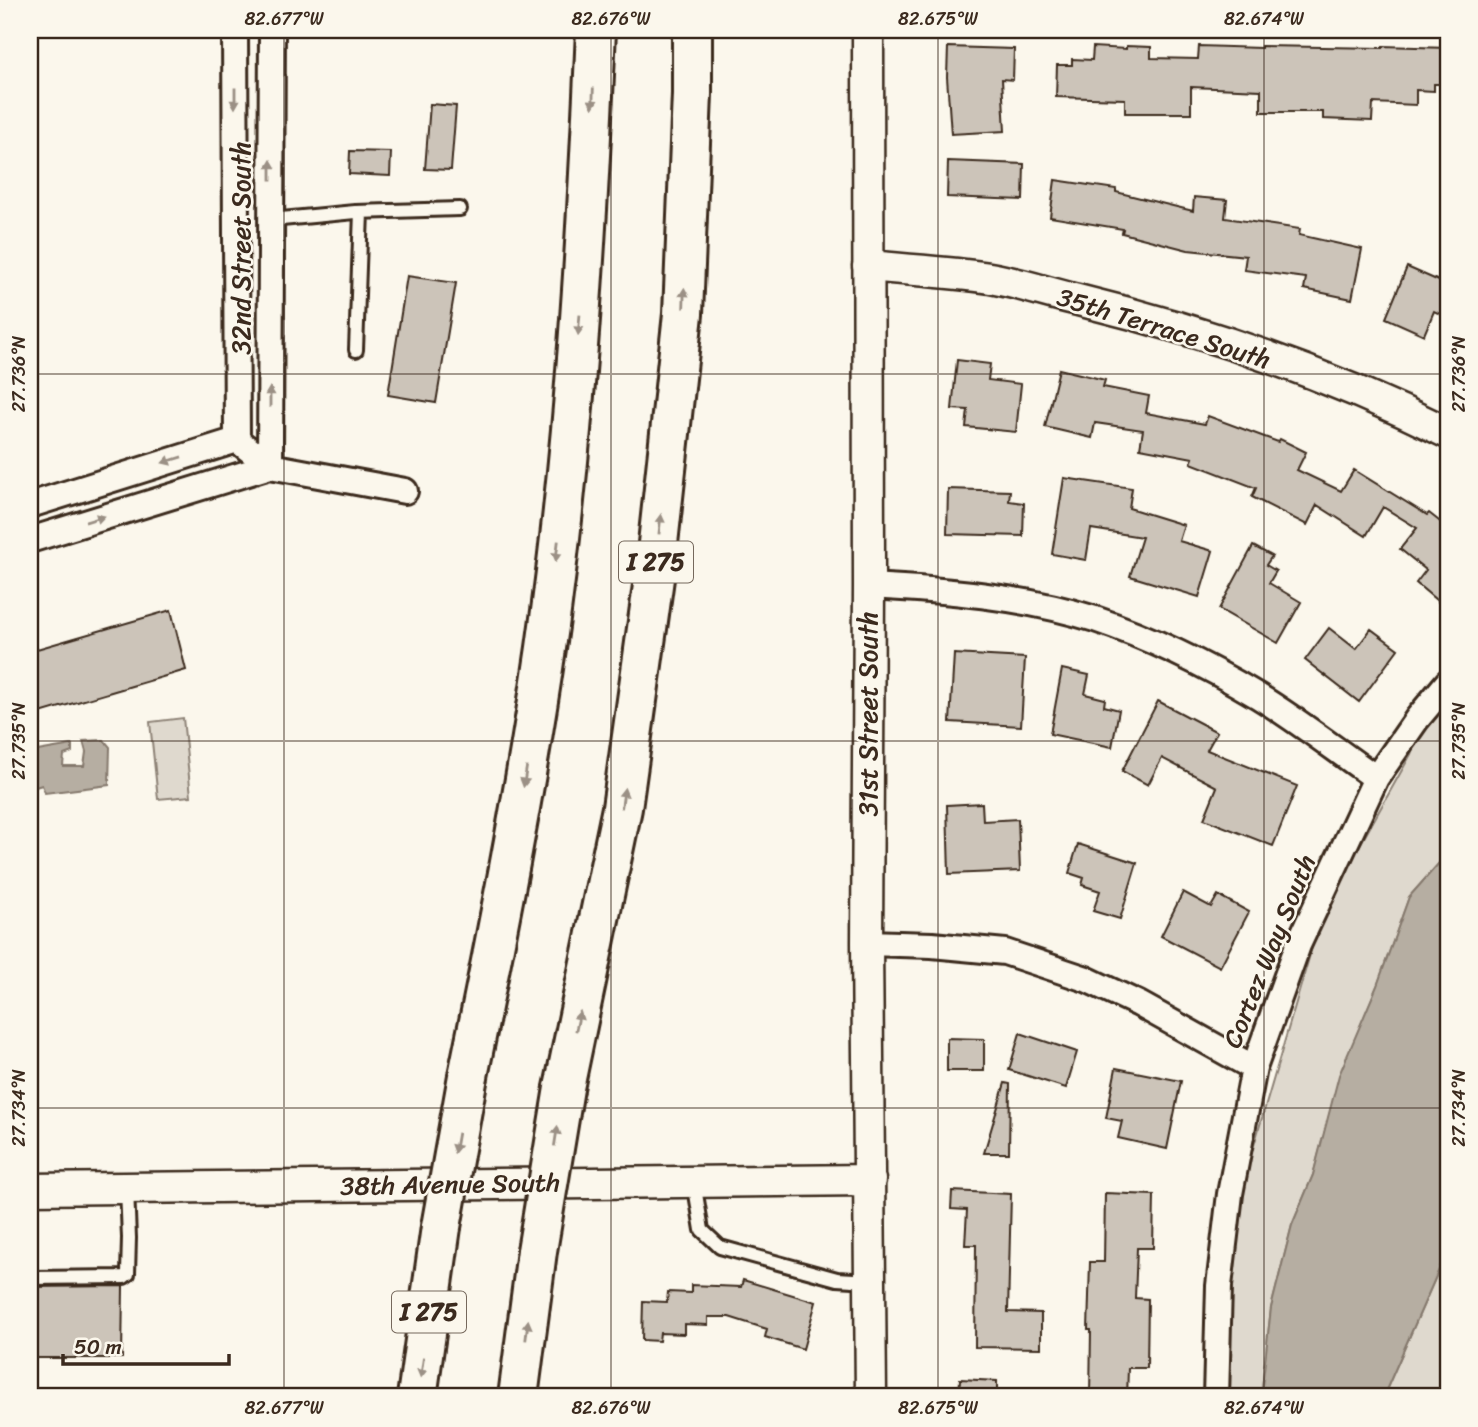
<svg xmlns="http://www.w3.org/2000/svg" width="1478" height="1427" viewBox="0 0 1478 1427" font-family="Sriracha,sans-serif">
<rect width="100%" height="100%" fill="#fbf7ec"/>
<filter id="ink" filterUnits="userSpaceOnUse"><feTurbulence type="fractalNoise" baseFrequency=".0143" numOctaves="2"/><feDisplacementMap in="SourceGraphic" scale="14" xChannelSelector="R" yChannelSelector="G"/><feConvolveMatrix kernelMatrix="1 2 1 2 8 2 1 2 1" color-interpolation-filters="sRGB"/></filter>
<g filter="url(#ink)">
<path fill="#dfd9ce" stroke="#8d8276" stroke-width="2" d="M1448 701V853L1409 897 1377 986 1340 1075 1313 1175 1292 1225 1271 1308 1261 1397H1228L1230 1287 1245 1176 1316 934 1347 868 1411 754 1415 743 1425 727Z
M183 718 191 796 158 799 150 722Z
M1448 1249V1397H1383Z"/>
<path fill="#b6aea2" stroke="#85796d" stroke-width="2" d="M104 740 110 747 109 785 45 793 42 785 32 788 30 786V753L32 752 72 745V752L64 755 63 766H84L86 752 83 741Z
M1448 853V1249L1383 1397H1261L1271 1308 1292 1225 1313 1175 1339 1075 1377 986 1409 897Z"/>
<path fill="#ccc4b9" stroke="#3b2a1e" stroke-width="2" d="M1126 46 1151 47V58L1198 59 1199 46 1261 48V46L1383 48V46L1448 48V84H1434V91L1416 90V105L1373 103 1372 121 1323 119V112H1261V90L1191 87V113H1125V99L1056 97 1057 65H1072V59L1092 60 1093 47 1126 49Z
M948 47 1014 49 1013 80 1002 79 1005 131 951 134 947 77Z
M430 104 456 106 451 170 425 169Z
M350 151 391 152 390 176 349 174Z
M948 161 1024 164 1023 200 947 197Z
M1055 180 1116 189V192L1193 211 1194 197 1227 200 1225 218 1300 229 1299 235 1362 249 1352 299 1304 289 1306 278 1244 270 1246 256 1188 250 1122 233 1123 229 1050 217Z
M1407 267 1448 285V318L1434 311 1424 335 1386 318Z
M407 276 456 283 436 403 388 395Z
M957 360 990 364 988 380 1021 384 1016 432 966 427 968 410 952 409Z
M1059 369 1105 380 1103 387 1149 396 1146 413 1205 424 1208 416 1278 442 1280 439 1306 452 1297 470 1341 491 1354 470 1427 515 1429 513 1448 528V610L1416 583 1426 570 1400 549 1417 528 1383 507 1366 536 1317 505 1307 525 1252 497 1256 488 1191 463 1193 458 1140 448 1143 430 1095 423 1092 438 1045 427Z
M1064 478 1132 488 1129 508 1184 525 1179 541 1213 551 1199 597 1130 576 1142 537 1091 529 1086 560 1052 554Z
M948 489 1010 491 1009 501 1024 503 1023 536 947 534Z
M1253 546 1272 556 1266 565 1276 571 1269 583 1301 602 1278 643 1219 609Z
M171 610 186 670 30 716V651Z
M1329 628 1356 649 1371 629 1398 649 1359 702 1305 660Z
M954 654 1025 658 1021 726 950 722Z
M1062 669 1089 675 1085 694 1105 699 1104 706 1119 710 1112 747 1050 734Z
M1158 701 1217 732 1207 750 1297 786 1273 846 1204 819 1217 787 1162 758 1148 785 1122 771Z
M982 803 983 821 1018 819 1020 871 949 874 947 805Z
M1078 844 1137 863 1120 919 1093 911 1100 891 1082 885 1084 878 1069 873Z
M1183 892 1211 907 1218 895 1249 912 1220 967 1161 936Z
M1020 1033 1077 1052 1066 1088 1009 1070Z
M947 1038 984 1039V1071H947Z
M1116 1068 1181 1081 1167 1149 1118 1138 1122 1121 1106 1118Z
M1005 1083 1010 1084 1009 1153H984Z
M952 1191 1011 1194 1008 1312 1041 1313V1348L975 1347 976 1245H965L967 1210 951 1209Z
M1105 1193 1154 1195 1153 1248H1137L1135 1298 1148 1299 1147 1368H1128L1127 1397H1090L1091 1330H1088L1090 1262H1104Z
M743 1280 816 1302 803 1349 765 1337 767 1329 729 1317H708V1325L684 1324V1334L660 1333 659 1341 642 1340 643 1301 667 1302 668 1292 691 1293V1285L741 1287Z
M123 1286 122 1358H30V1287Z
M960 1379 997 1381V1397H959Z"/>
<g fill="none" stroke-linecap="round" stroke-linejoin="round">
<g stroke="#3b2a1e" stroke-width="18">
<path id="service" d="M271 220 355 212 460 209
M356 350 361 212
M694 1182 702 1230 720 1247 837 1279 870 1281
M30 1278 124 1277 128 1274 129 1238 127 1188"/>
</g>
<g stroke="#3b2a1e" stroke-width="30">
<path id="minor" d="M235 30 237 440
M237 440 270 466 405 491
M270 466 272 30
M30 505 237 440
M30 540 270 466
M869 586C944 590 1022 596 1095 619 1151 638 1208 666 1258 696 1299 721 1337 751 1376 778
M867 943 932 945 1005 952 1086 979 1139 1004 1254 1068
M1216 1397 1219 1286 1230 1194 1254 1068 1298 945 1376 778 1417 719 1448 682"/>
</g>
<g stroke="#3b2a1e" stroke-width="35">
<path id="tertiary" d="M868 30 869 586 867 943 871 1397
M868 266C908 270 950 272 990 278 1019 283 1049 293 1078 300 1205 331 1331 375 1448 433
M30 1189 870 1180"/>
</g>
<g stroke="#3b2a1e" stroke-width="44">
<path id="motorway" d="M468 1076C497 934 525 792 546 648 575 443 587 236 596 30
M564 1088 622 808 655 571 683 314 692 94V30
M417 1397 441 1227
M518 1397 537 1251"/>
</g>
<use href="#service" stroke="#fbf7ec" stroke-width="12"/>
<use href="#minor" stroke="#fbf7ec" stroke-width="24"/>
<use href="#tertiary" stroke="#fbf7ec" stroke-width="30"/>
<use href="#motorway" stroke="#fbf7ec" stroke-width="38"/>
<g stroke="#3b2a1e" stroke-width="44" stroke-linecap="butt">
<path id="motorway-bridge" d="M441 1227 468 1076
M537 1251 564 1088"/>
</g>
<use href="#motorway-bridge" stroke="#fbf7ec" stroke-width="38"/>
</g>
<defs><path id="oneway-solid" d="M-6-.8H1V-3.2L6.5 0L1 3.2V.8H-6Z" transform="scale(1.75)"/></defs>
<g fill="#9b9085">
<use href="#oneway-solid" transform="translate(235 98) rotate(90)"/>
<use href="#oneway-solid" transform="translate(593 98) rotate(92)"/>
<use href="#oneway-solid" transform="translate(271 170) rotate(-90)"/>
<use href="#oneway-solid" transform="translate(684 298) rotate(-88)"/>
<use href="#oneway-solid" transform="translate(579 325) rotate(95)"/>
<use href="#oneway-solid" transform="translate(270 397) rotate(-90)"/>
<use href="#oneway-solid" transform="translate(172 460) rotate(163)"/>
<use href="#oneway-solid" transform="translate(95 519) rotate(-17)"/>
<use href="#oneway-solid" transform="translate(660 524) rotate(-84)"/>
<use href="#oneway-solid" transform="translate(557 551) rotate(97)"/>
<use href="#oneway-solid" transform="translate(525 777) rotate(99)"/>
<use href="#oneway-solid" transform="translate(623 798) rotate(-82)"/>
<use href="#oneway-solid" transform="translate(578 1021) rotate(-78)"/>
<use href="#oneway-solid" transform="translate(556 1136) rotate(-81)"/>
<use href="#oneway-solid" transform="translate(456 1143) rotate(100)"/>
<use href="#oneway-solid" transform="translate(527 1330) rotate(-83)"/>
<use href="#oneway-solid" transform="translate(422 1368) rotate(98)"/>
</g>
</g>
<path fill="none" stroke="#3b2a1e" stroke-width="2" stroke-opacity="0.45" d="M284 30V1397M611 30V1397M938 30V1397M1264 30V1397M30 374H1448M30 741H1448M30 1108H1448"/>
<g text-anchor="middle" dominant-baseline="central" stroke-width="5" stroke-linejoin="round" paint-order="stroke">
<g fill="#fbf7ec" stroke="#75685c" stroke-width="2">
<rect x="619" y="541.5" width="74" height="41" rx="5"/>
<rect x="392" y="1291.5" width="74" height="41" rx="5"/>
</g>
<g font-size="24" font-weight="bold" fill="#3b2a1e">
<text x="656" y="562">I 275</text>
<text x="429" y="1312">I 275</text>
</g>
<g font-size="26" fill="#3b2a1e" stroke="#fbf7ec">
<text transform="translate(241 248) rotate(-90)">32nd Street South</text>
<text transform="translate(1164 328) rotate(17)">35th Terrace South</text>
<text transform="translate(868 714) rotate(-90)">31st Street South</text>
<text transform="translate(1269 951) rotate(-68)">Cortez Way South</text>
<text transform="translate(450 1184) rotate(-1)">38th Avenue South</text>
</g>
</g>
<rect width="1478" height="1427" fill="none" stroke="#fbf7ec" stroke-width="77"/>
<path d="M63 1354v10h166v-10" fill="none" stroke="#3b2a1e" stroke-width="3.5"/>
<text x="74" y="1354" font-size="21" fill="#3b2a1e" stroke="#fbf7ec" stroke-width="5" paint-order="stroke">50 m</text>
<rect x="38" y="38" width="1402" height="1350" fill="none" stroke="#3b2a1e" stroke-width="2.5"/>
<g font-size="18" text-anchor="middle" fill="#3b2a1e">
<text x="284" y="25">82.677°W</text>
<text x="611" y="25">82.676°W</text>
<text x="938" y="25">82.675°W</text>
<text x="1264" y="25">82.674°W</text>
<text transform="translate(19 374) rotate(-90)" y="6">27.736°N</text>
<text transform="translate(1459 374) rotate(-90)" y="6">27.736°N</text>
<text transform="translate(19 741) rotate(-90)" y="6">27.735°N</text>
<text transform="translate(1459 741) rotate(-90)" y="6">27.735°N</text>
<text transform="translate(19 1108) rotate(-90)" y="6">27.734°N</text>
<text transform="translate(1459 1108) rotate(-90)" y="6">27.734°N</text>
<text x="284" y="1414">82.677°W</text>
<text x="611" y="1414">82.676°W</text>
<text x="938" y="1414">82.675°W</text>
<text x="1264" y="1414">82.674°W</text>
</g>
</svg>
